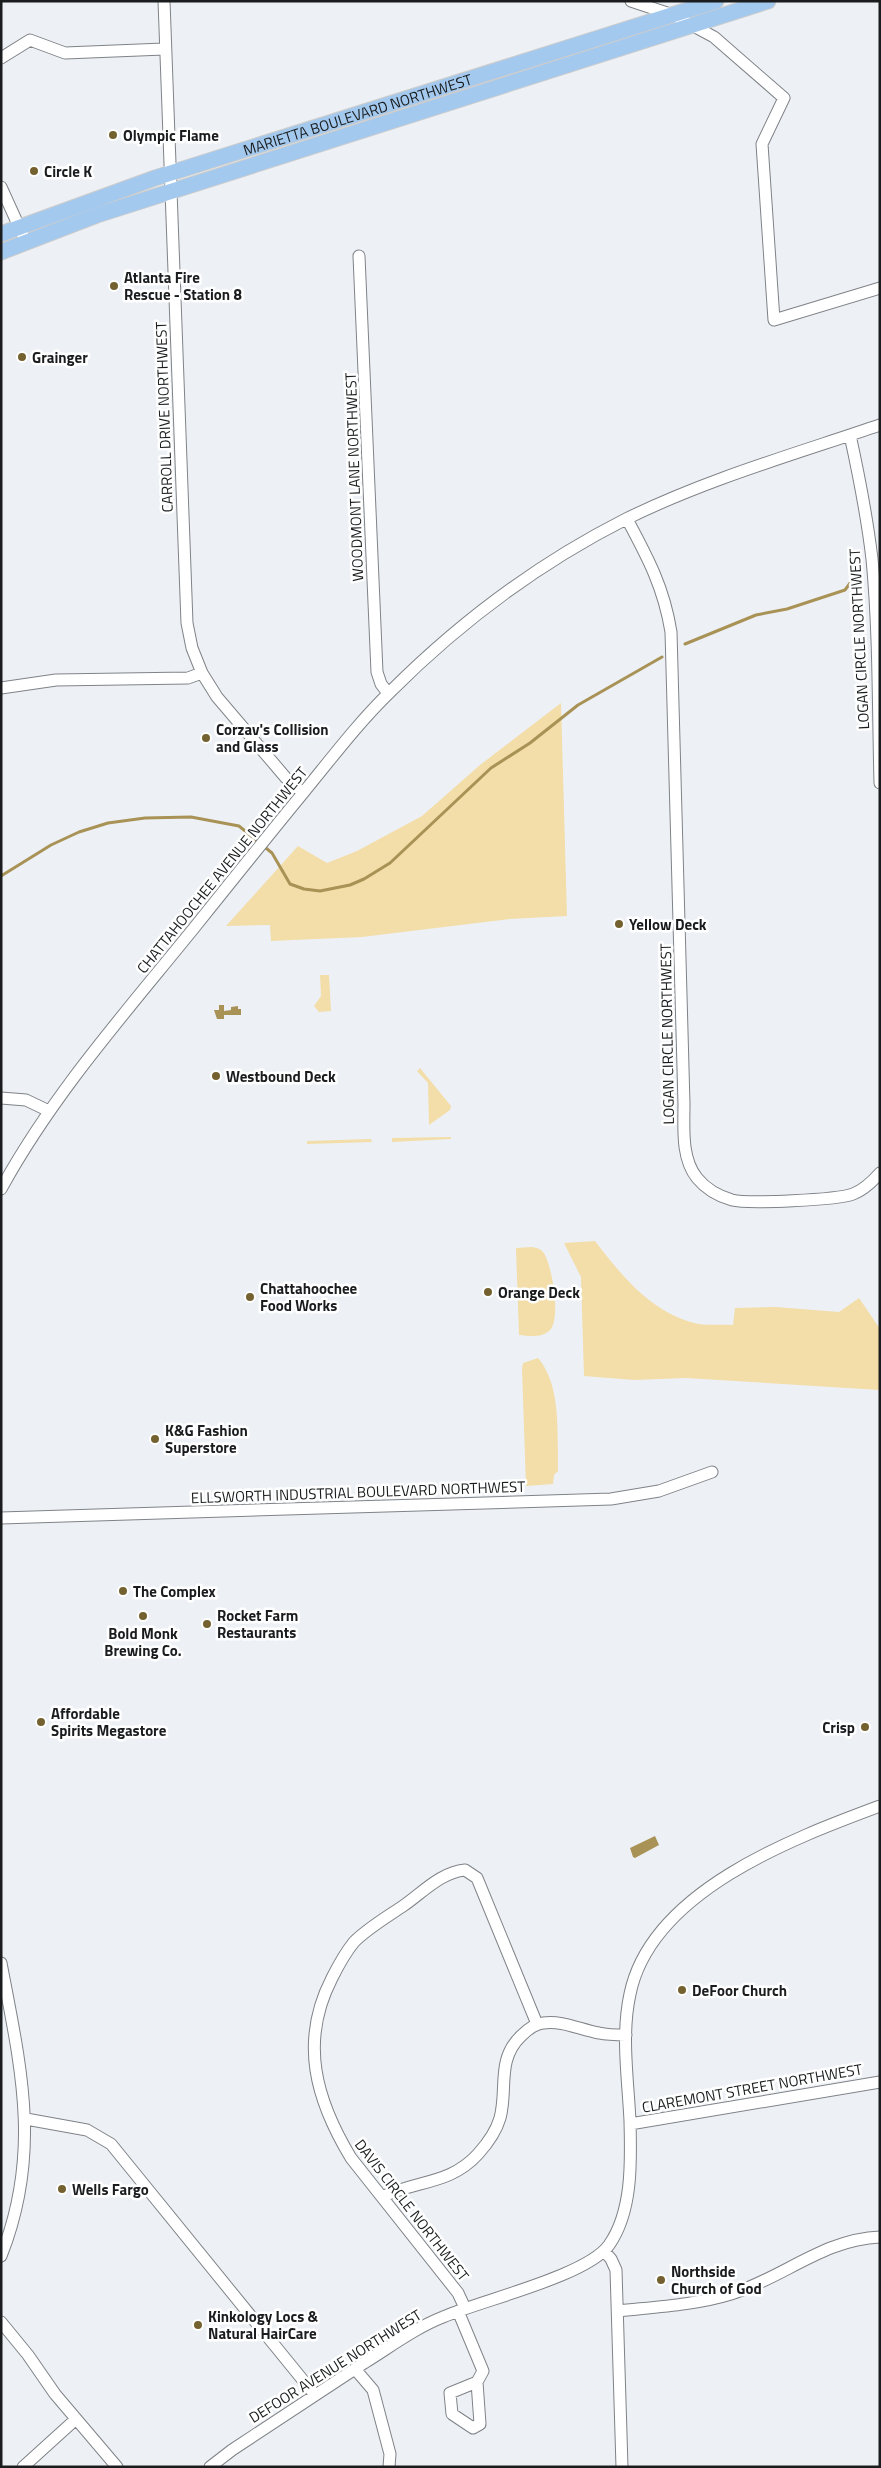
<svg xmlns="http://www.w3.org/2000/svg" width="881" height="2468" viewBox="0 0 881 2468" font-family="'Titillium Web',sans-serif">
<rect width="100%" height="100%" fill="#edf1f6"/>
<path fill="#f3dda8" d="M561 703 567 916 510 919 362 937 271 941 270 925 226 926 298 846 327 863 357 851 422 816 480 765Z
M320 975H329L331 1011 319 1012 314 1006 321 996Z
M420 1068 451 1106 450 1110 429 1125 428 1083 417 1071Z
M451 1137V1139L392 1142V1138Z
M371 1139 372 1142 307 1144V1141Z
M595 1241C622 1276 650 1311 694 1323 706 1326 721 1324 733 1325L735 1308 776 1307 839 1312 859 1298 880 1329V1390L686 1378 634 1380 584 1376 581 1277 564 1243Z
M532 1247C536 1248 540 1248 543 1252 552 1263 562 1321 549 1331 541 1338 529 1336 519 1335L516 1248Z
M538 1358C562 1386 557 1436 558 1471L554 1475 553 1484 526 1486 522 1369 523 1363Z"/>
<path fill="#a99255" d="M219 1005H224V1011L231 1010V1007L238 1006V1009H241V1015H224V1019H217L214 1010H219Z
M655 1836 659 1845 635 1858 633 1857 630 1848Z"/>
<g fill="none" stroke-linecap="round" stroke-linejoin="round">
<path stroke="#a99255" stroke-width="3" d="M685 644 756 615 787 609 845 590 859 571
M1 876 51 845 79 832 108 823 145 818 191 817 239 826 272 853 290 884 304 889 320 891 350 885 364 879 390 863 491 768 530 743 578 705 662 657"/>
<g stroke="#7f8387" stroke-width="13">
<path id="minor" d="M164 1 187 623 192 648 202 673 217 697 286 778 303 793
M631 1 673 15 714 37 784 98 762 144 774 320 880 288
M1 58 30 40 65 53 164 49
M1 187 26 242
M359 256 377 672 381 684 388 693
M850 435C859 476 867 517 872 559 879 633 878 708 880 783
M627 519C648 558 664 588 671 632L684 1104C684 1128 681 1158 697 1178 706 1189 718 1196 732 1200 748 1204 837 1200 853 1194 864 1190 872 1182 880 1173
M1 688 56 680 188 678 202 673
M1 1098 26 1100 49 1111
M1 1189C53 1094 126 1012 194 928 230 883 266 838 303 793 331 759 358 723 390 692 459 623 539 563 626 519 707 479 795 454 880 425
M1 1518 611 1499 659 1491 712 1472
M1 1963C21 2068 42 2153 1 2256
M26 2119 87 2130 111 2144 315 2395
M630 2124 880 2082
M382 2197C416 2180 450 2185 478 2154 487 2144 496 2132 500 2118 508 2089 496 2060 521 2036 527 2030 534 2024 543 2023 562 2020 581 2030 599 2033 608 2035 617 2035 626 2035
M604 2251 611 2259 616 2270 622 2467
M465 2308 458 2293 351 2158C316 2100 299 2042 332 1978 338 1966 345 1953 354 1942 368 1928 387 1917 403 1906 422 1893 441 1872 465 1870L477 1878 537 2024
M458 2311 483 2371 477 2382 450 2393 452 2414 473 2428 480 2424 477 2382
M618 2311C655 2307 695 2305 731 2294 783 2278 824 2239 880 2237
M1 2322 28 2355 55 2394 117 2467
M355 2369 373 2390 390 2454 389 2467
M23 2467 76 2419
M210 2467 232 2450C276 2421 320 2392 364 2363 390 2347 415 2328 443 2317 482 2300 587 2276 609 2245 633 2211 631 2160 630 2121 628 2079 621 2035 630 1994 651 1891 794 1838 880 1806"/>
</g>
<g stroke="#cdcdcd" stroke-width="17">
<g id="major">
<path id="s1" d="M1 234 155 178 716 1"/>
<path d="M1 252 97 215 768 1"/>
</g>
</g>
<use href="#minor" stroke="#fff" stroke-width="11"/>
<use href="#major" stroke="#a4c9ee" stroke-width="15"/>
</g>
<g fill="#746130" stroke="#fff" stroke-width="2">
<circle cx="113" cy="135" r="5"/>
<circle cx="34" cy="171" r="5"/>
<circle cx="114" cy="286" r="5"/>
<circle cx="22" cy="357" r="5"/>
<circle cx="206" cy="738" r="5"/>
<circle cx="619" cy="924" r="5"/>
<circle cx="216" cy="1076" r="5"/>
<circle cx="488" cy="1292" r="5"/>
<circle cx="250" cy="1297" r="5"/>
<circle cx="155" cy="1439" r="5"/>
<circle cx="123" cy="1591" r="5"/>
<circle cx="143" cy="1616" r="5"/>
<circle cx="207" cy="1624" r="5"/>
<circle cx="41" cy="1722" r="5"/>
<circle cx="865" cy="1727" r="5"/>
<circle cx="682" cy="1990" r="5"/>
<circle cx="62" cy="2189" r="5"/>
<circle cx="661" cy="2280" r="5"/>
<circle cx="198" cy="2325" r="5"/>
</g>
<g text-anchor="middle" dominant-baseline="central" stroke-width="5" stroke-linejoin="round" paint-order="stroke">
<g font-size="15" fill="#1a1c1d" stroke="#fff">
<text stroke="none"><textPath href="#s1" startOffset="376">MARIETTA BOULEVARD NORTHWEST</textPath></text>
<text transform="translate(164 417) rotate(-92)">CARROLL DRIVE NORTHWEST</text>
<text transform="translate(354 477) rotate(-92)">WOODMONT LANE NORTHWEST</text>
<text transform="translate(859 639) rotate(-93)">LOGAN CIRCLE NORTHWEST</text>
<text transform="translate(222 870) rotate(-51)">CHATTAHOOCHEE AVENUE NORTHWEST</text>
<text transform="translate(667 1034) rotate(-91)">LOGAN CIRCLE NORTHWEST</text>
<text transform="translate(358 1492) rotate(-2)">ELLSWORTH INDUSTRIAL BOULEVARD NORTHWEST</text>
<text transform="translate(752 2088) rotate(-10)">CLAREMONT STREET NORTHWEST</text>
<text transform="translate(412 2210) rotate(52)">DAVIS CIRCLE NORTHWEST</text>
<text transform="translate(335 2366) rotate(-32)">DEFOOR AVENUE NORTHWEST</text>
</g>
<g font-size="15" font-weight="bold" fill="#1a1c1d" stroke="#fff" text-anchor="start">
<text x="123" y="135">Olympic Flame</text>
<text x="44" y="171">Circle K</text>
<text x="124" y="277">Atlanta Fire<tspan x="124" dy="17">Rescue - Station 8</tspan></text>
<text x="32" y="357">Grainger</text>
<text x="216" y="729">Corzav's Collision<tspan x="216" dy="17">and Glass</tspan></text>
<text x="629" y="924">Yellow Deck</text>
<text x="226" y="1076">Westbound Deck</text>
<text x="260" y="1288">Chattahoochee<tspan x="260" dy="17">Food Works</tspan></text>
<text x="498" y="1292">Orange Deck</text>
<text x="165" y="1430">K&amp;G Fashion<tspan x="165" dy="17">Superstore</tspan></text>
<text x="133" y="1591">The Complex</text>
<text x="217" y="1615">Rocket Farm<tspan x="217" dy="17">Restaurants</tspan></text>
<text x="143" y="1633" text-anchor="middle">Bold Monk<tspan x="143" dy="17">Brewing Co.</tspan></text>
<text x="51" y="1713">Affordable<tspan x="51" dy="17">Spirits Megastore</tspan></text>
<text x="855" y="1727" text-anchor="end">Crisp</text>
<text x="692" y="1990">DeFoor Church</text>
<text x="72" y="2189">Wells Fargo</text>
<text x="671" y="2271">Northside<tspan x="671" dy="17">Church of God</tspan></text>
<text x="208" y="2316">Kinkology Locs &amp;<tspan x="208" dy="17">Natural HairCare</tspan></text>
</g>
</g>
<rect width="881" height="2468" fill="none" stroke="#1a1c1d" stroke-width="5"/>
</svg>
